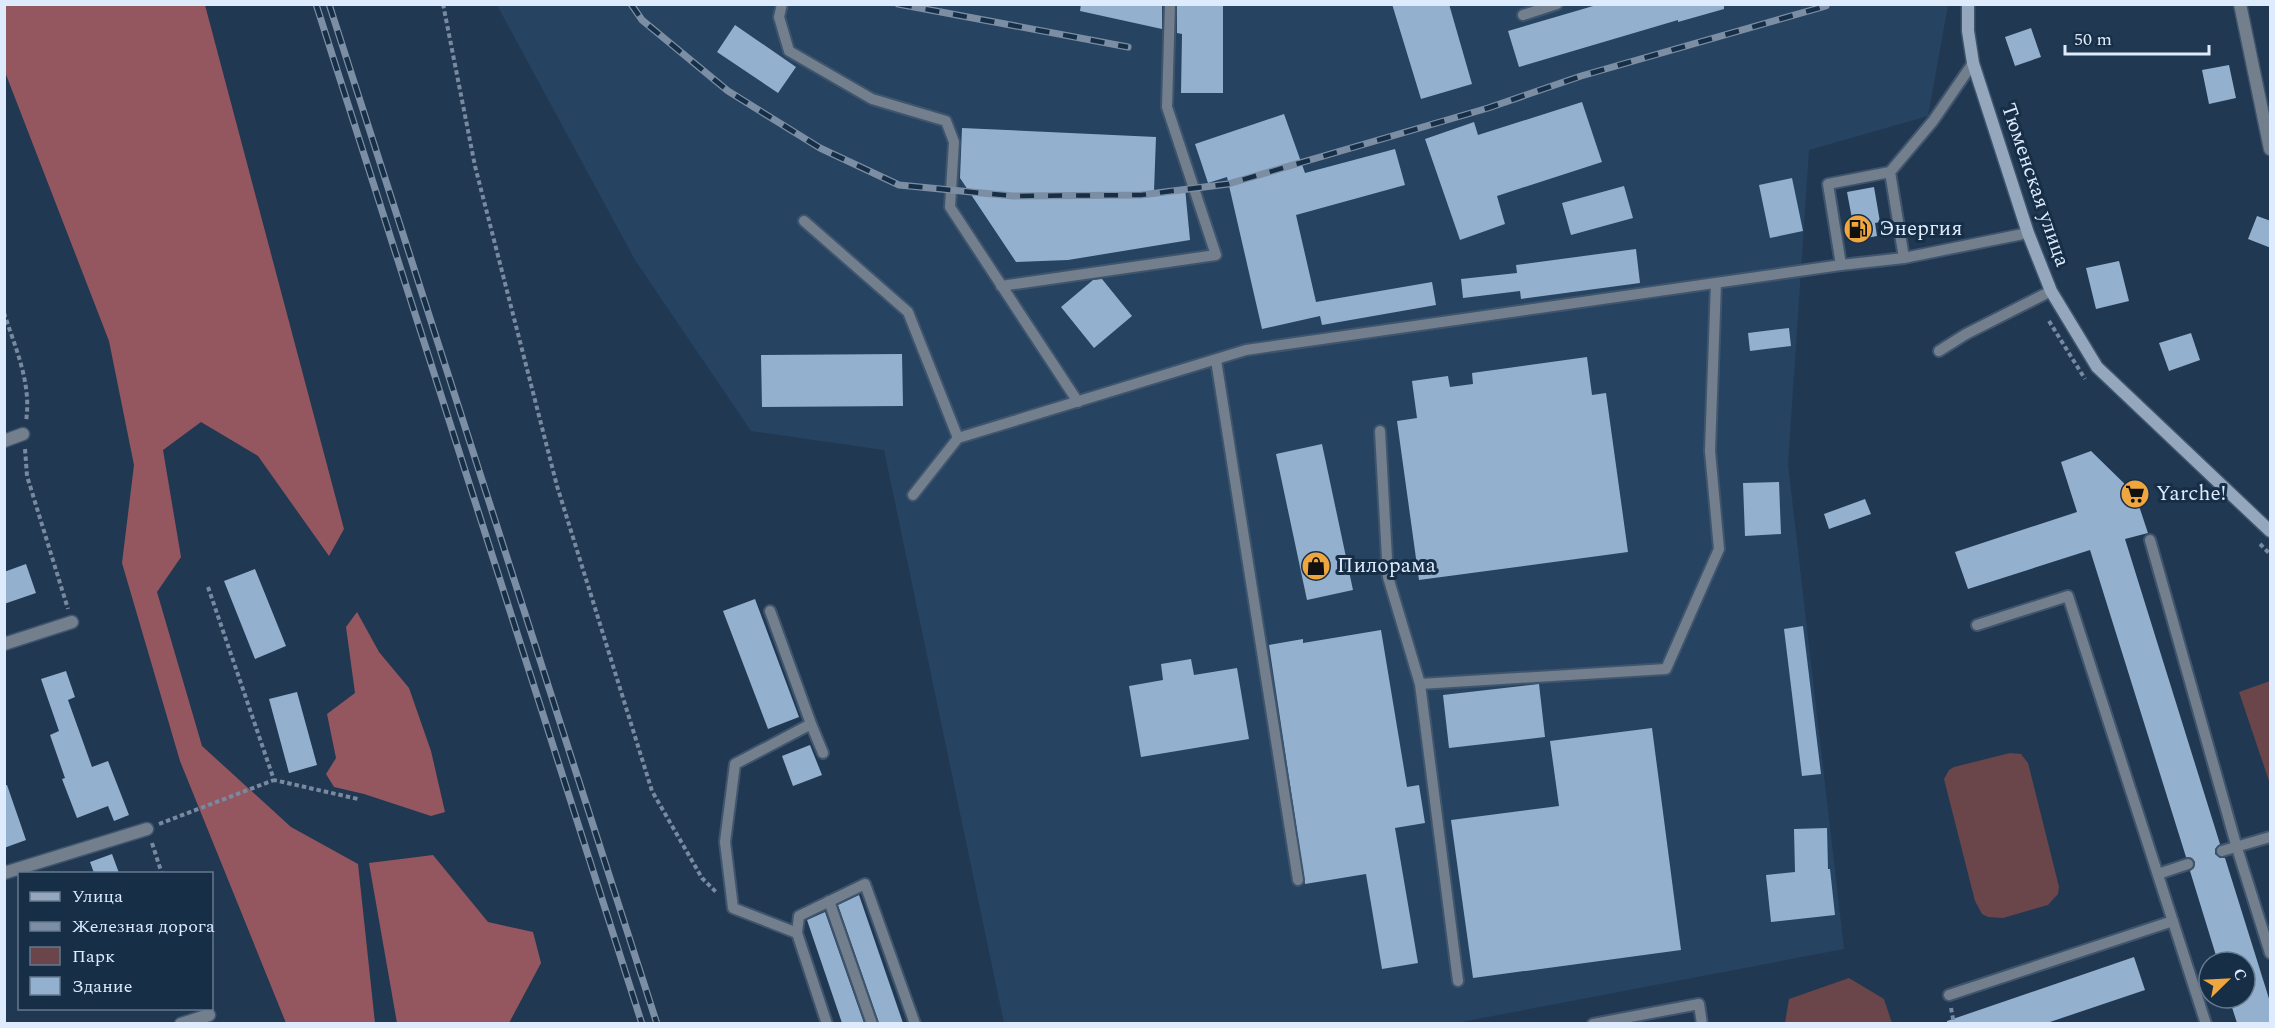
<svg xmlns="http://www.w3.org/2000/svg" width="2275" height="1028" viewBox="0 0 2275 1028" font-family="Spectral,serif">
<rect width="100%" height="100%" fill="#213852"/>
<path fill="#264362" d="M497 5H1948L1928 116 1809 150 1788 464 1844 949 1456 1023H1004L884 450 751 431 635 260Z"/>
<path fill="#6a454a" d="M2270 681V784L2239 692Z
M2010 753 2021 754 2028 763 2059 887 2058 894 2048 905 2003 918 1988 917 1982 914 1975 901 1944 779 1949 770 1954 767Z
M1849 978 1884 999 1892 1023H1785L1789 999Z"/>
<path fill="#94575f" d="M5 4 205 5 344 529 329 556 258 456 201 422 163 450 181 557 157 592 202 746 291 827 358 864 375 1023H286L180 761 122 563 134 465 109 341 5 72Z
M357 612 379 652 409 688 431 751 445 812 431 816 364 794 334 787 326 774 336 758 327 714 355 693 346 627Z
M433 855 488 922 533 932 541 963 509 1023H397L369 863Z"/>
<path fill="#94b0cf" d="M1081 4H1162V29L1080 11Z
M1177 4H1223V93H1181L1182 34 1177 33Z
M1392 4H1449L1472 84 1421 99Z
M1600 4H1724V9L1678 22V20L1519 67 1508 31Z
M735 25 796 67 778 93 717 52Z
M2031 28 2041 57 2015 66 2005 37Z
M2229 65 2236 98 2209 104 2202 70Z
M1582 102 1602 162 1497 196 1505 224 1460 240 1425 139 1474 122 1478 135Z
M1284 114 1305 173 1395 149 1405 185 1296 215 1316 302 1432 282 1436 305 1322 325 1320 316 1262 329 1227 177 1208 183 1195 144Z
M962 128 1156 137 1154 191 1185 188 1190 240 1068 260 1016 262 960 178Z
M1792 178 1803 231 1770 238 1759 185Z
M1624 186 1633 218 1571 235 1562 203Z
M1874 187 1880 222 1875 223 1877 236 1856 240 1847 192Z
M2257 216 2271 221V248L2248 239Z
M1636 249 1640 283 1521 299 1520 291 1463 298 1461 279 1517 273 1516 265Z
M2119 261 2129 301 2096 309 2086 268Z
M1102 279 1132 316 1094 348 1061 307 1093 280Z
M1789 328 1791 346 1750 351 1748 333Z
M2191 333 2200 360 2169 371 2159 343Z
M902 354 903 406 762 407 761 355Z
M1587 357 1592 395 1606 393 1628 552 1419 580 1397 421 1417 418 1412 381 1448 376 1450 387 1473 384 1472 373Z
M1322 444 1353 590 1307 600 1276 454Z
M2091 451 2135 494 2148 533 2125 539 2220 844 2215 849V854L2220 858H2225L2271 1005V1023H2237L2229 998H2245V962H2218L2190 871 2194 868 2195 862 2192 858 2186 857 2090 550 1968 589 1955 552 2077 512 2061 462Z
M1779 482 1781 534 1745 536 1743 483Z
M1865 499 1871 514 1829 529 1824 514Z
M26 564 36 593 4 604V572Z
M255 569 286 646 255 659 224 581Z
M755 599 799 717 768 729 723 611Z
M1803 626 1821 774 1802 776 1784 629Z
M1381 630 1407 787 1419 785 1425 823 1395 828 1418 963 1382 969 1366 874 1305 884 1269 645 1303 639V643Z
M1191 659 1194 675 1237 668 1249 739 1141 757 1129 686 1163 680 1161 664Z
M66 671 75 697 68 700 92 767 108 761 129 815 114 821 108 806 77 818 62 779 65 778 50 735 59 731 41 679Z
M1539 684 1545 737 1449 748 1443 695Z
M297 692 317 765 289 773 269 699Z
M1652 728 1681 950 1473 978 1451 820 1559 806 1550 741Z
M810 745 822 775 793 786 782 756Z
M4 785H7L26 840 4 848Z
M1827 828 1828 869H1830L1835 915 1771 922 1766 875 1795 872 1794 829Z
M112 854 119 873H94L90 862Z
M859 895 903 1023H879L838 905Z
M825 912 864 1023H842L807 920Z
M2134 957 2145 990 2047 1023H1947V1021Z"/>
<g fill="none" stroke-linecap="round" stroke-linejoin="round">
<g stroke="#3f556d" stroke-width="14">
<path id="service" d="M782 4 779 17 789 51 872 99 946 121 954 142 950 207 1078 402
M1523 15 1557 4
M1973 63 1933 121 1890 172 1828 184 1841 265 1904 258 2028 233
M1890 172 1904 258
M804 221 908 312 958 438
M1001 286 1216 255 1167 107 1170 4
M1939 351 1966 334 2051 291
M1216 360 1298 880
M1380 431 1388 577 1420 684 1666 669 1719 549 1710 451 1716 283
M913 495 958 438 1246 350 1841 265
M2150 540 2237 848 2270 953
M770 611 811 724 735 764 725 842 733 908 797 933 827 1024
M1977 625 2068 596 2206 1024
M1420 684 1458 981
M811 724 823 753
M2222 851 2270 837
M2158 874 2188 864
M829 901 872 1024
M797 933 799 916 865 884 915 1024
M1949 995 2173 921
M1593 1024 1699 1004 1702 1024"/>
</g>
<g stroke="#3f556d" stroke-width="15">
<path id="minor" d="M2240 4 2270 149
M4 441 23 434
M4 644 72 622
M4 873 147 829
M181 1024 209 1015"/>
</g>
<g stroke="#3f556d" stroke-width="15">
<path id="secondary" d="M1968 4V31L1973 63 2028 233 2051 291 2097 367 2270 531"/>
</g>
<path stroke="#778aa0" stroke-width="4" stroke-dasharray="4.5 3" stroke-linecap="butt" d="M443 4 475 166 557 486 652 791 702 878 717 893
M4 313C15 347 32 384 26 421
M2049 321 2085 379
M25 449 27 476 68 609
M2260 544 2270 554
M208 587 274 780 358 799
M159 824 274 780
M152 843 162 874
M1951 1008 1954 1024"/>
<use href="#service" stroke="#737f8c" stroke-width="10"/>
<use href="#minor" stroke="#737f8c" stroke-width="12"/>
<use href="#secondary" stroke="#94a7bc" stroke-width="12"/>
<g stroke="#7b8ea3" stroke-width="7">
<path id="rail" d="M316 4 642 1024
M329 4 657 1024
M631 4 642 20 728 91 820 148 899 185 1013 196 1141 195 1228 184 1488 108 1581 76 1826 6
M898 4 1128 47"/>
</g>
<use href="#rail" stroke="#172e47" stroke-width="4.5" stroke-dasharray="14" stroke-linecap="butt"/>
</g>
<defs>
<g id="fuel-disc" transform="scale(1.5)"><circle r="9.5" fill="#f0a63e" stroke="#172e47"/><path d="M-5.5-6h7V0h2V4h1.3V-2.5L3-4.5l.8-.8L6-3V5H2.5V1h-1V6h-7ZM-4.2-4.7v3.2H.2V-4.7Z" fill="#111"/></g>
<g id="supermarket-disc" transform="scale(1.5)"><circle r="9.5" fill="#f0a63e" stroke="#172e47"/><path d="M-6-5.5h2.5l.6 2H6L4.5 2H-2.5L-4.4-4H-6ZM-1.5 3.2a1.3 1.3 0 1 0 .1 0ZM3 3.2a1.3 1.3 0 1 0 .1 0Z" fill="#111"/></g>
<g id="shop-disc" transform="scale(1.5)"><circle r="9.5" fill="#f0a63e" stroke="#172e47"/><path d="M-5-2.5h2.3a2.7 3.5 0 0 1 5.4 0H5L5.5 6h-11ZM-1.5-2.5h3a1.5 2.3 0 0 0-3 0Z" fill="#111"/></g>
</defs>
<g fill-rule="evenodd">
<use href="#fuel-disc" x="1858" y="229"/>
<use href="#supermarket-disc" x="2135" y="494"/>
<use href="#shop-disc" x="1316" y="566"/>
</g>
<g text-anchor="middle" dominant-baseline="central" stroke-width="6" stroke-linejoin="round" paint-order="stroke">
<g font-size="21" fill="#ddebfc" stroke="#172e47">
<text transform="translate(2035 185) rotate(71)">Тюменская улица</text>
</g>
<g font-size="21" fill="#ddebfc" stroke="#172e47" text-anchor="start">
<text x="1879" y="229">Энергия</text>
<text x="2156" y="494">Yarche!</text>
<text x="1337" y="566">Пилорама</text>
</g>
</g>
<rect width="2275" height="1028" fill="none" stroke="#ddebfc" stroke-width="12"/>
<rect x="18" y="872" width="195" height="138" fill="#172e47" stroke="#667a8f" stroke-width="1.5"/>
<rect x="30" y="892" width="30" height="9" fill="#94a7bc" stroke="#667a8f" stroke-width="1.5"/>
<text x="72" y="902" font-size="18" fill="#ddebfc">Улица</text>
<rect x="30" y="922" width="30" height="9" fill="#7b8ea3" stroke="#667a8f" stroke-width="1.5"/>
<text x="72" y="932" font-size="18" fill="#ddebfc">Железная дорога</text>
<rect x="30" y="947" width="30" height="18" fill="#6a454a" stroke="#667a8f" stroke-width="1.5"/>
<text x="72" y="962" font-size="18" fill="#ddebfc">Парк</text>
<rect x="30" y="977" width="30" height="18" fill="#94b0cf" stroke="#667a8f" stroke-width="1.5"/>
<text x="72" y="992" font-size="18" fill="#ddebfc">Здание</text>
<g transform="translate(2227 980) rotate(66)"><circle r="28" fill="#172e47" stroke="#667a8f" stroke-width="1.5"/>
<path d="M0-4.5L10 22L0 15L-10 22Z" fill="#f0a63e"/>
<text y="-9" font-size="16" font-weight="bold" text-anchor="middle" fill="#ddebfc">С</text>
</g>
<path d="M2065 45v9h144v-9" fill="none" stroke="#ddebfc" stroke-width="3"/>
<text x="2074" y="45" font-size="18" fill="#ddebfc" stroke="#172e47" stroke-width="4.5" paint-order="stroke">50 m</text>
</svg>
